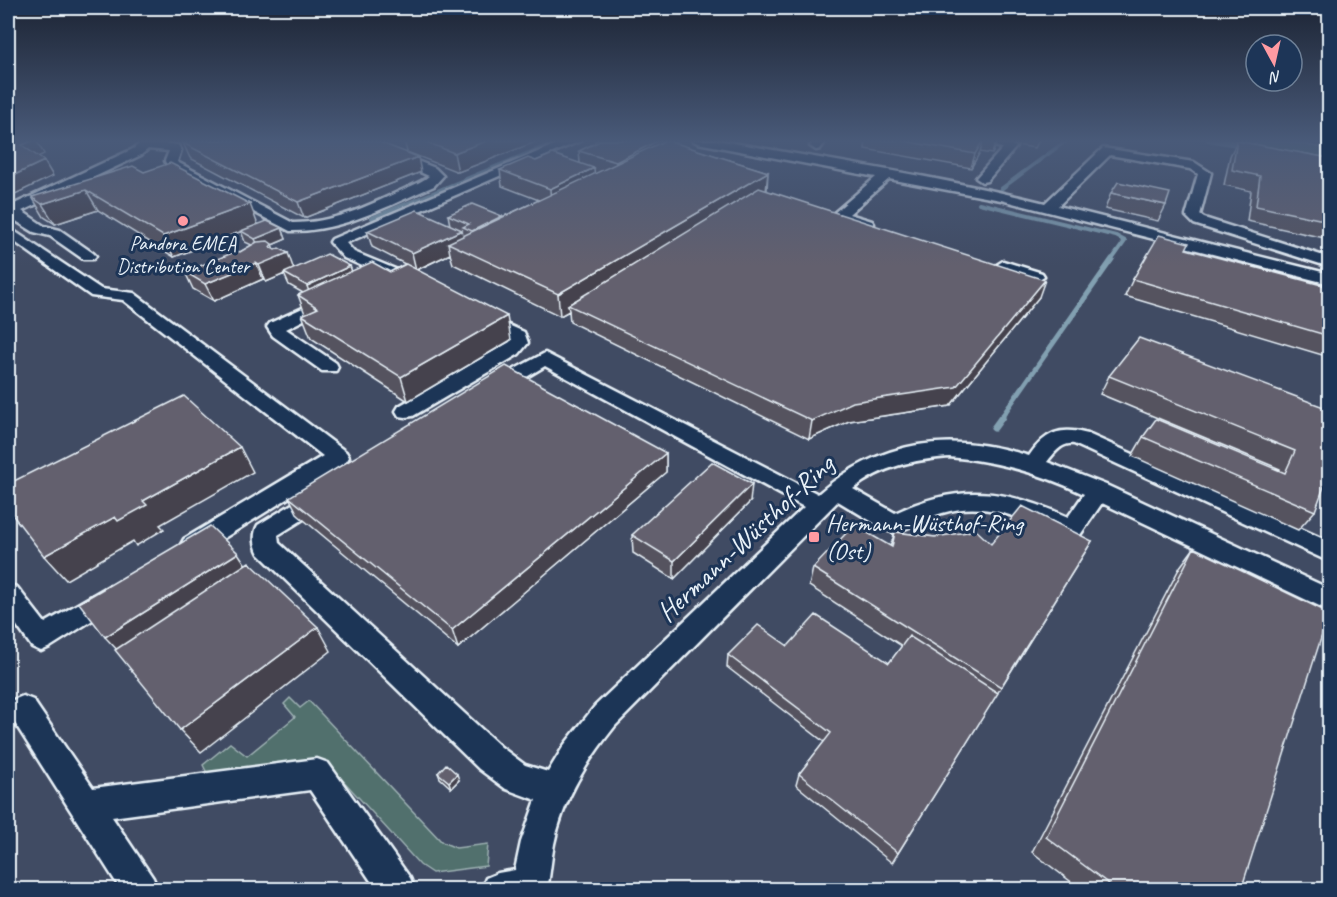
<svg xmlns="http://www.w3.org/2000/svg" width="1337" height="897" viewBox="0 0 1337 897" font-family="Caveat,sans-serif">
<rect width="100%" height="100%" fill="#32425e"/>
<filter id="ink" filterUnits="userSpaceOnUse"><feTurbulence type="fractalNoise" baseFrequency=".0167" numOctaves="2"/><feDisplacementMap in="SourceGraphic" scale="12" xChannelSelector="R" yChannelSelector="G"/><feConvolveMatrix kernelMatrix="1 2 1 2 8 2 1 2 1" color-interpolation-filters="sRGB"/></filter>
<g filter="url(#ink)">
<path fill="#414b63" d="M8 140H1179L1329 165V889H8Z"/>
<path fill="#516f6d" stroke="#9cb0b2" stroke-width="1.5" d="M1222 140H1279L1329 149V158Z
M290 698 300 708 309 701 442 842 456 848 488 844 486 866 432 873 420 865 329 765 207 773 203 765 230 743 247 756 295 717 284 704Z"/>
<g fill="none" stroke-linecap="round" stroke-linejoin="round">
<path stroke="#82a0b1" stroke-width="4" d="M1208 140 1242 146
M1001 189 1067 140
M979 203 1116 236 1125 241 1111 261
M372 218 560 140"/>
<path stroke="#82a0b1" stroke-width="5" d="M1001 418 1112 259"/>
<path stroke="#82a0b1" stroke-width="7" d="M994 428 1002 417"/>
<g stroke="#e8f1f8" stroke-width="5">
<path id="minor" d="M144 140H157L155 142 178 145 181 150 177 162 293 223C332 223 366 207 400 191 410 186 421 183 429 176L348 140H364L435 168 443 176 434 186C387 206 342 232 290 231L168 167 165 161 169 151 148 149 141 155 22 211 44 226 60 230 93 253 96 256 93 259H83L50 236 34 232 8 216V207L133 149Z
M566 140H582L346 243 354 252 400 271 402 274 400 277H388L344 258 330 242 332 239Z
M692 140H717C827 160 937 176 1045 203L1103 148 1194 162 1211 173 1200 215 1204 218 1330 258V267L1194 224 1186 216 1198 174 1190 169 1110 155 1058 206 1330 274V284L1001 200 889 179 849 214 872 221 874 224 872 227 867 228 837 219 834 213 876 177 698 143Z
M815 140H827L820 149 816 150 810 146Z
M973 140H1005L1016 147 987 181 982 182 976 178 1003 148 975 142Z
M8 227 101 289 134 293 346 452 349 457 346 462 200 553 192 555 184 553 180 546 184 539 323 456 123 300 91 296 8 237Z
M1003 261 1042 273 1044 276 1036 281 998 269 995 266Z
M331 295 339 300 337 303 286 329 336 363 338 367 336 371H322L273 336 267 327 270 323Z
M486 315 524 332 528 343 519 354 413 416 406 417 399 416 396 411 399 406 510 342V339L480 324 477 320 480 316Z
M545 353 818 494C881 439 951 431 1029 456 1045 432 1060 426 1088 434L1330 542V562L1074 444C1062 442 1054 453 1047 462L1106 485 1330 589V611L1102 503 1080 535 1072 538C1026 524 993 498 942 513 925 518 910 528 894 533L886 530 838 501 615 726C587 761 563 799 554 844 551 859 550 875 547 890H481L486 878 498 873 515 870 521 842 536 800 506 789 479 769 259 554C254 544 253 534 258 525L312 492 320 490 328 492 331 498 328 504 278 535 279 543 501 747 525 765 548 772 565 744 595 706 804 507 545 366 503 391H489L486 387 489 383ZM949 457C997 461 1040 473 1084 494L1068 517C1005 489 959 483 895 513L853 489C882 466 913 460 949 457Z
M8 584 17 587 45 623 109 586 118 590 122 597 118 604 50 647 41 651 32 647 8 613Z
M23 696 33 700 93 788 317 759 328 763 410 878 415 890H377L310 790 112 817 153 878 158 890H121L13 720 9 710 13 700Z"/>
</g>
<use href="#minor" fill="#1d3557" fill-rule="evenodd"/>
</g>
<path fill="#55535f" stroke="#e8f1f8" stroke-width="1.5" d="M44 140H66L62 142 45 141Z
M404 140H540L458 172 407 152Z
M595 140H668V141L768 172 767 191 1039 297 950 406 849 421 809 439 570 322 569 311 560 316 453 264 450 254 417 270 511 340 408 401 311 338 302 315 305 314 298 295 303 293 289 285 284 274 266 282 263 279 214 301 193 289 185 272 240 252 252 245 245 242 241 231 174 257 98 210 55 224 44 217 32 197 144 172 258 224 282 228 286 239 272 245 274 250 294 269 350 266 351 271 390 272 405 264 372 247 367 231 450 225 448 215 502 217 539 200 502 186 500 170 536 161 580 163 579 151 595 143Z
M866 140H1039L1035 148 998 142 992 154 980 152 971 168 865 149Z
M1237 141 1329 158V239L1247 221 1251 191 1224 185 1230 156Z
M183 143 421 172 304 218 190 158Z
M1111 193 1166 205 1158 221 1105 209Z
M1186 249 1329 287V357L1125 296 1133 279Z
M1109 376 1329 409 1315 511 1298 530 1132 456 1143 437 1280 470V469L1100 394Z
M666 453V472L458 648 298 515 289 497Z
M750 502 674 579 633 553 632 535Z
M895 532 991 544 1092 541 892 863 796 785 799 774 824 742 727 667 728 655 788 646 889 663 902 646 809 586 813 568 890 547Z
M1194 548 1241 890H1082L1032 852 1180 567Z
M438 773 459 780 451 788 440 778Z"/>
<path fill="#45434d" stroke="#e8f1f8" stroke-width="1.5" d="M34 140H36L44 154 31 160 22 145Z
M489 140H540L458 172 454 153Z
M659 140H668V150L616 177V162Z
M983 140H984L980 152 971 168 975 154Z
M996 140H998L996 145 992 154Z
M418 157 421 172 304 218 298 202Z
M44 161 53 176 13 195H9L8 193V178Z
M594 168 595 183 551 204 550 189Z
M768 172 766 191 568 305 569 311 560 316 558 294Z
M86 190 98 210 55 224 42 204Z
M250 204 258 225 174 257 163 236Z
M282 228 286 239 272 245 277 257 288 253 294 270 266 282 259 265 260 250 255 239Z
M462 230 465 247 448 243 450 254 416 270 412 253Z
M256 263 263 279 214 301 205 284Z
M350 266 354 278 311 298 307 286Z
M1045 280 1039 297 950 406 849 421 809 439 812 421Z
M507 316 511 340 408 401 401 377Z
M240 447 253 472 160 525 164 529 136 546 133 541 66 580 44 556Z
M666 453V472L458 648 452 630Z
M752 484 750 502 674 579V561Z
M238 553 250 571 122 655 105 637Z
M318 627 331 651 201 752 180 730Z
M457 774 459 780 451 788 449 782Z"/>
<path fill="#63606e" stroke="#e8f1f8" stroke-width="1.5" d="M8 140H34L22 145 44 161 8 178Z
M197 140H374L418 157 298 202 183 143Z
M421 140H489L454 153Z
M602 140H659L616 162 579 151Z
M666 140 768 172 558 294 448 243Z
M899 140H983L975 154Z
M1237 141 1329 158V221L1256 206 1260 176 1232 170Z
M553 154 594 168 550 189 500 170 528 158 536 161Z
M170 163 250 204 163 236 86 190 42 204 32 197 133 166 144 172Z
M1118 182 1170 193 1166 205 1111 193Z
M759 188 1045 280 956 387 853 402 812 421 568 305Z
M472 204 502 216 472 231 463 227 469 224 448 215Z
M417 210 462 230 412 253 367 231Z
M267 221 282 228 255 239 241 231Z
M1159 235 1189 243 1186 249 1329 287V336L1133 279Z
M268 241 272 244 270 247 275 250 279 248 288 253 259 265 256 263 205 284 185 272 237 251 240 252 257 242Z
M327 254 350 266 307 286 284 273Z
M372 262 390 272 406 264 507 316 401 377 302 315 318 308 298 295Z
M1139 338 1329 409V473L1315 511 1143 437 1156 419 1285 473 1295 451 1109 376Z
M506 366 666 453 452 630 289 497Z
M184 396 240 447 143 501 147 505 118 521 115 517 44 556 8 509V484Z
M712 462 752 484 674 561 632 535Z
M1022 506 1092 541 1001 687 813 568 854 525 892 547 895 532 935 537 967 532 975 529 991 544Z
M210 526 238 553 105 637 79 603Z
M1194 548 1329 613 1241 890H1117L1046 837Z
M249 562 318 627 180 730 115 650Z
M816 615 889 663 909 636 998 693 898 853 799 774 831 733 728 655 758 625 788 646Z
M446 764 457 774 449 782 438 773Z"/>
</g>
<linearGradient id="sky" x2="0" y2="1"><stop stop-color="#1c2434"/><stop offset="0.53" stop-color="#495a79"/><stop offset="1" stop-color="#495a79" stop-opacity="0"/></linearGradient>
<rect width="1337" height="266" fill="url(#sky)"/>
<g fill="#ff9aa2" stroke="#1d3557" stroke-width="2">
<circle cx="183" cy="221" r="6"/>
<rect x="808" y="531" width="12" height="12" rx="3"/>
</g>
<g text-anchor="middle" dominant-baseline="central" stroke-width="6" stroke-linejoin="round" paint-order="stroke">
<g font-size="20" fill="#e8f1f8" stroke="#1d3557">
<text x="183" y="243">Pandora EMEA<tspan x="183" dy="23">Distribution Center</tspan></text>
</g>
<g font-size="24" fill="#e8f1f8" stroke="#1d3557" text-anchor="start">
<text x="826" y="523">Hermann-Wüsthof-Ring<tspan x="826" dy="28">(Ost)</tspan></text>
</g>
<g font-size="28" fill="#e8f1f8" stroke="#1d3557">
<text transform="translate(745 538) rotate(-43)">Hermann-Wüsthof-Ring</text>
</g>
</g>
<rect width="1337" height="897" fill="none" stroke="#1d3557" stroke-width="30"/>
<rect x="15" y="15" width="1307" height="867" fill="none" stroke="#e8f1f8" stroke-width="2" filter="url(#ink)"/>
<g transform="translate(1274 63) rotate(172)"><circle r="28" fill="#1d3557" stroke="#6e8097" stroke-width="1.5"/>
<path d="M0-4.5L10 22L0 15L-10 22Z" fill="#ff9aa2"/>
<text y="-9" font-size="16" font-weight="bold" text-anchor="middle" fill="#e8f1f8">N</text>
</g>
</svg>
